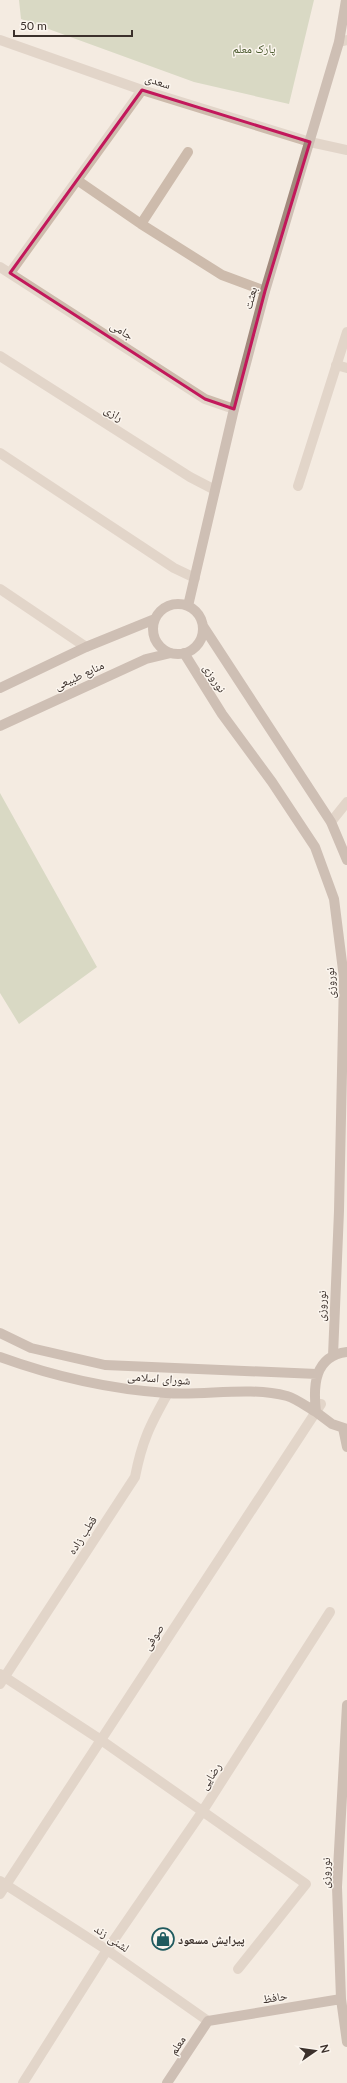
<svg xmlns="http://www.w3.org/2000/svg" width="347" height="2083" viewBox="0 0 347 2083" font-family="Lato,'Noto Naskh Arabic',sans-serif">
<rect width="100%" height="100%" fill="#f4ebe1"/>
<path fill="#b8c4a0" d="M19 0H314L289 104 194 82 21 19Z
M0 793 97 967 19 1024 0 993Z"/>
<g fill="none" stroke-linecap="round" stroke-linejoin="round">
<path stroke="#cdbbac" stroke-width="10" d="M0 40 142 90 310 142 347 150
M339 42 347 40
M77 180 141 224 222 275 265 291
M141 224 188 152
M0 267 205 399 234 409
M10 273 142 90
M0 356 190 477 215 490
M336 365 347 368
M0 453 174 568 195 578
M298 486 347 332
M0 589 86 647
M331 822 347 802
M0 1674 101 1740 306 1884 238 1969
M0 1684 135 1477C142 1441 150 1425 168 1393
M0 1881 107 1950 208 2021
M0 1894 321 1404
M23 2083 107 1950 202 1812 330 1612"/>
<path stroke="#a18a7d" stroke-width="10" d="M153 629a25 25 0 1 1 50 0a25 25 0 1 1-50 0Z
M188 606 234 409 265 291 339 42 346 0
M203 626 331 822 347 860
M184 653 222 714 272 782 315 847 334 899 344 978 339 1211 333 1356
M0 688 86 647 155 619
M0 726 146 659 171 653
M0 1333 31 1348 105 1365 317 1374
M347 1352C314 1356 313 1386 316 1412L332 1424 347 1429
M0 1357C55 1377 107 1389 166 1393 205 1396 248 1386 287 1396 297 1399 307 1407 316 1412
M343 1428 347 1447
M347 1705 337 1887 341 1999 347 2042
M167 2083 208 2021 341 1999"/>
</g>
<path d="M0 0H347V2083H0ZM142 90 310 142 265 291 234 409 205 399 10 273Z" fill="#f4ebe1" fill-opacity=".55" fill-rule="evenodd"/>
<path fill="none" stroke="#c2185b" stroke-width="3" stroke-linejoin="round" d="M142 90 310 142 265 291 234 409 205 399 10 273Z"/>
<defs>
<g id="shop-ring" transform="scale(1.15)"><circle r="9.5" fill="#fbf5ee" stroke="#1f5a5e" stroke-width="1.5"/><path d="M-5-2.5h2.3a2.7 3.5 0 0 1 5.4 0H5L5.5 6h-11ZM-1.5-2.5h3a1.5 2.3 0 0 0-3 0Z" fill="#1f5a5e"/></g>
</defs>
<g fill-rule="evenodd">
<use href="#shop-ring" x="163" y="1939"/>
</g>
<g text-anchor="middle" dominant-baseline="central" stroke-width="3" stroke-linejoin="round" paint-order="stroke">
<g font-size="12" fill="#4a5a2e" stroke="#fbf5ee">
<text x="254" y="48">پارک معلم</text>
</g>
<g font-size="12" fill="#3b302b" stroke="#fbf5ee">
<text transform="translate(158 81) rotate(18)">سعدی</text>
<text transform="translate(250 298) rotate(-75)">بعثت</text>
<text transform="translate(122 330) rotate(33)">جامی</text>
<text transform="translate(114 413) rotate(33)">رازی</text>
<text transform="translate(79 675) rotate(-25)">منابع طبیعی</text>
<text transform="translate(215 678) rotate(57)">نوروزی</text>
<text transform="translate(330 983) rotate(-92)">نوروزی</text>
<text transform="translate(321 1306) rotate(-88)">نوروزی</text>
<text transform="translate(159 1378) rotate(4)">شورای اسلامی</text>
<text transform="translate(82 1535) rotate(-57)">قطب زاده</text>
<text transform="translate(153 1637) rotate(-57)">صوفی</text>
<text transform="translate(210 1776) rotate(-57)">رضایی</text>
<text transform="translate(325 1873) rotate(-88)">نوروزی</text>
<text transform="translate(112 1938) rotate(34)">لشنی زند</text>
<text transform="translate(275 1997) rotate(-9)">حافظ</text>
<text transform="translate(177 2045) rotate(-57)">معلم</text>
</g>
<g font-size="12" font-weight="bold" fill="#3b302b" stroke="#fbf5ee" text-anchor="start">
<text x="178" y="1939">پیرایش مسعود</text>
</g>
</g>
<g transform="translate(315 2051) rotate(77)" stroke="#fbf5ee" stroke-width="3" paint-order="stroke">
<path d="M0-3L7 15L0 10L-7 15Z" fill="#3b302b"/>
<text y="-6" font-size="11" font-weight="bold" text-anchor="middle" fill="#3b302b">N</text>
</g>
<path d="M14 30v6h118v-6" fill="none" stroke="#3b302b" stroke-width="2"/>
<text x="20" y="30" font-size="12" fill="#3b302b" stroke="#fbf5ee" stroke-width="3" paint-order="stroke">50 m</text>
</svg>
